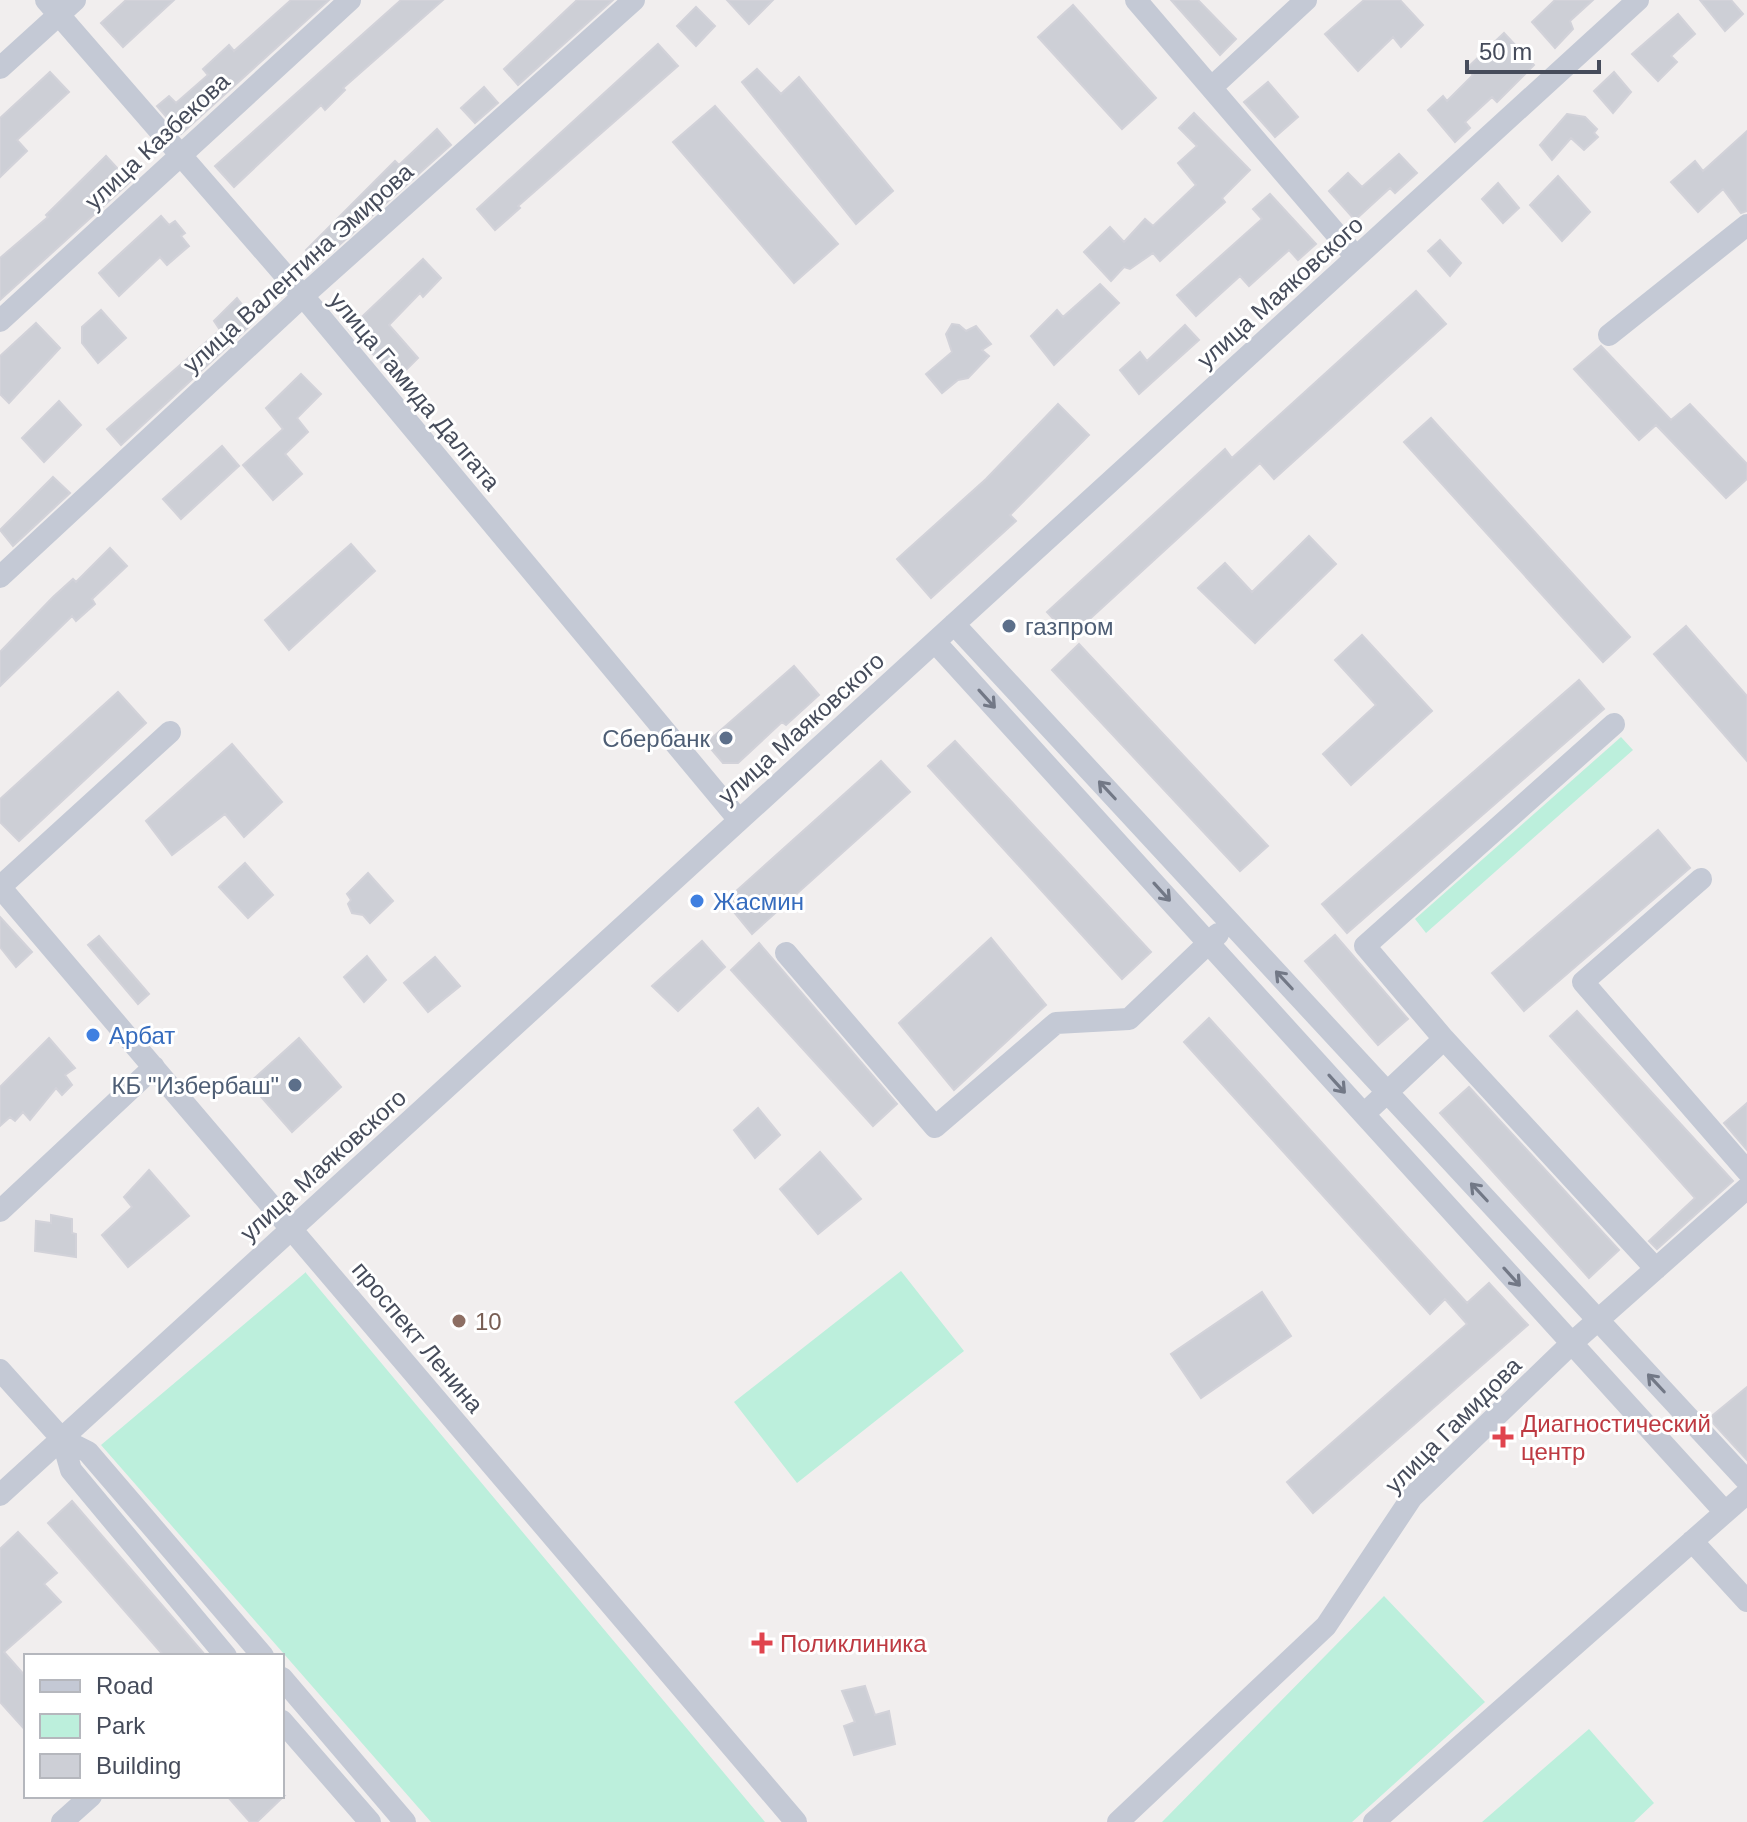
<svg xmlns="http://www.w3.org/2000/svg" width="1747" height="1822" viewBox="0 0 1747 1822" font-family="Arial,sans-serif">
<rect width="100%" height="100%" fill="#f1eeee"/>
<path fill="#bcefdc" d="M1621 737 1633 750 1426 933 1415 919Z
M901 1271 964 1351 797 1483 734 1402Z
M306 1272V1273L765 1822H431L101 1445Z
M1384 1596 1485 1702 1352 1822H1162Z
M1589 1729 1654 1803 1634 1822H1482Z"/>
<path fill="#cdcfd6" stroke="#d2d2d9" stroke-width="2" d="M126 0H174L123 47 101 23Z
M291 0H329L181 134 157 106 169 96 176 103 208 75 203 69 229 45 234 51Z
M401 0H443L343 88 345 90 325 110 321 105 234 187 215 166Z
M577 0H613L518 85 504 69Z
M727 0H773L749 24Z
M1171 0H1198L1236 39 1220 55Z
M1364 0H1400L1423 25 1401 47 1393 37 1358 71 1325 34Z
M1555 0H1593L1570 21 1573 29 1555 48 1532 22Z
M1700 0H1731L1743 14 1725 31Z
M1073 5 1156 98 1122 129 1038 37Z
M696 7 715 26 696 46 677 26Z
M1678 14 1695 34 1671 56 1677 62 1658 81 1632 54Z
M1504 33 1534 65 1497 102 1492 97 1465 122 1470 128 1455 142 1428 110 1443 96 1447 101 1473 75 1467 68Z
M658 44 678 66 518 206 520 208 495 230 477 209Z
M757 69 781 94 799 77 893 191 856 224 742 82Z
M50 72 69 92 17 140 27 151 0 177V118Z
M1614 72 1631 92 1613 113 1594 91Z
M1268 82 1298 117 1275 137 1244 102Z
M484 87 498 103 475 123 461 108Z
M715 106 838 244 794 283 673 142Z
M1194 113 1250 170 1222 198 1225 202 1160 261 1153 253 1130 269 1124 267 1111 281 1084 252 1110 227 1124 242 1145 219 1153 226 1196 185 1178 163 1197 146 1179 128Z
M1567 114 1585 117 1597 129 1594 133 1598 137 1584 150 1571 138 1552 160 1540 145Z
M437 129 451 145 318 264 306 250 395 161 399 165Z
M1747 131V211L1741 213 1723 189 1698 212 1671 182 1695 161 1703 171Z
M1399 154 1417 173 1395 193 1390 188 1355 220 1329 191 1348 173 1362 187Z
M106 156 130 182 0 300V258L48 217 46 215Z
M1558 176 1590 212 1562 241 1530 205Z
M1498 183 1519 208 1503 223 1482 199Z
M1270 194 1316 244 1298 260 1289 250 1249 286 1240 276 1196 316 1177 295 1262 219 1253 209Z
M161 216 169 225 175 221 185 233 181 236 189 246 167 265 160 257 119 296 99 273Z
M1440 240 1461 263 1450 276 1428 251Z
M423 259 441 278 423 297 420 293 389 325 418 358 397 379 349 329Z
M1100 284 1119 303 1054 365 1031 336 1057 310 1063 317Z
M1416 291 1446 324 1274 479 1260 463 1070 637 1047 612 1225 449 1232 458Z
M237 298 255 321 121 445 107 429 220 330 214 321Z
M101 310 126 338 98 363 82 343V327Z
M36 323 60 348 9 403 0 394V356Z
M952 324 959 325 966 331 976 326 991 344 982 350 989 356 968 378 958 380 942 393 926 374 952 352 946 334Z
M1185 325 1199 340 1139 394 1120 370 1140 352 1147 361Z
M1601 346 1671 420 1690 404 1747 464V479L1726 498 1656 425 1639 440 1574 369Z
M301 374 321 394 297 418 308 432 285 454 302 474 273 500 243 465 283 429 266 408Z
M59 401 81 425 44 462 22 438Z
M1058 404 1089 435 1010 515 1016 521 931 598 897 559 986 479Z
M1431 418 1630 637 1603 662 1404 442Z
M222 446 239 466 181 519 163 499Z
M53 477 70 493 13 546 0 530Z
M1309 536 1336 564 1255 643 1198 588 1225 563 1252 592Z
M351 544 375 571 289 650 265 620Z
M110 548 127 566 92 599 95 604 76 621 72 616 0 686V652L53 597 73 579 76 582Z
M1686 626 1747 696V761L1654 654Z
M1362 635 1432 711 1351 785 1323 754 1376 705 1335 660Z
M1079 644 1268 846 1240 871 1052 670Z
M794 666 819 695 786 725 782 722 738 763H723L706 743Z
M1579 680 1604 709 1347 933 1322 904Z
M118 692 146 723 19 841 0 822V799Z
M955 741 1151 952 1122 979 928 766Z
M232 744 282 802 244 837 225 814 172 855 146 821Z
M881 761 910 792 752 934 725 901Z
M1658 830 1690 868 1524 1011 1492 973Z
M245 863 273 895 248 918 219 887Z
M368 873 393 901 370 923 363 915 352 913 348 904 351 900 347 894Z
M0 917 32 952 16 967 0 947Z
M1335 935 1408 1019 1378 1045 1305 961Z
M99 936 149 994 138 1004 88 945Z
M991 938 1046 1005 954 1090 899 1023Z
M702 941 725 967 678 1011 652 986Z
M759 943 897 1104 873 1126 731 970Z
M367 956 386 980 364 1002 344 977Z
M435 957 460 986 428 1012 404 983Z
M1577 1011 1733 1181 1657 1249 1649 1241 1695 1198 1550 1036Z
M1209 1018 1467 1303 1489 1283 1528 1325 1313 1513 1287 1482 1467 1324 1445 1299 1430 1314 1184 1042Z
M49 1038 75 1068 65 1075 72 1085 62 1095 56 1088 30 1120 23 1112 15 1121 10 1117 0 1126V1087Z
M299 1038 341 1087 292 1132 249 1083Z
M1469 1087 1619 1250 1589 1278 1440 1113Z
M1747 1103V1150L1724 1123Z
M758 1108 780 1135 755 1158 734 1130Z
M820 1152 861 1199 818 1234 780 1189Z
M149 1170 189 1216 128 1267 102 1235 132 1207 124 1197Z
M51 1215 72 1219V1233L76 1234V1257L35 1251 36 1221 51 1223Z
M1262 1292 1291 1336 1201 1398 1171 1354Z
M1747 1387V1460L1712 1422 1713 1415Z
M72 1501 206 1656H164L48 1523Z
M18 1532 57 1573 44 1584 61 1602 4 1652 26 1677V1731L0 1702V1549Z
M865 1686 875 1715 889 1711 895 1744 854 1755 844 1726 855 1722 842 1691Z
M227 1796H284L257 1822H250Z"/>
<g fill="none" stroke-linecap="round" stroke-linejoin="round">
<path stroke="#c4c9d5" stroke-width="22" d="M46 0 303 296 739 820
M1136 0 1356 257
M0 68 75 0
M1212 87 1306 0
M0 321 350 0
M1609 335 1747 225
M0 577 303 296 634 0
M954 624 1747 1481
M935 642 1725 1512
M1701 879 1583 982 1747 1171
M0 887 796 1822
M0 887 170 732
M786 953 935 1127 1056 1023 1129 1019 1218 934
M1444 1039 1656 1269
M1364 1114 1444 1039 1365 946 1614 724
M0 1211 154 1067
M0 1370 62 1439 71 1470 226 1656
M62 1439 88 1452 263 1656
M0 1495 1638 0
M1692 1541 1747 1601
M282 1678 405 1822
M282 1721 370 1822
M62 1822 91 1796
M1118 1822 1326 1626 1412 1497 1572 1343 1747 1188
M1374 1822 1747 1493"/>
</g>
<defs><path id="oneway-shaft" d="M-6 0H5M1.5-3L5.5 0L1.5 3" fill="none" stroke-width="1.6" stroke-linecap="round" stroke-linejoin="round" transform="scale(2)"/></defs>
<g stroke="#727886">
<use href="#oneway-shaft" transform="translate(987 699) rotate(48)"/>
<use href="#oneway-shaft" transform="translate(1107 790) rotate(-133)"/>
<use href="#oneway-shaft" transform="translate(1162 892) rotate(48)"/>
<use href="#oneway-shaft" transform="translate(1284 980) rotate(-133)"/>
<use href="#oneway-shaft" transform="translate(1337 1084) rotate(48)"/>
<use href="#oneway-shaft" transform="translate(1479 1192) rotate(-133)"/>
<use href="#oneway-shaft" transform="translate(1512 1277) rotate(48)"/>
<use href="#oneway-shaft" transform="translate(1656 1383) rotate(-133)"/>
</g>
<g fill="#5c6f8a" stroke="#fff" stroke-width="3">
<circle cx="1009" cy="626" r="8"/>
<circle cx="726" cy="738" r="8"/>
<circle cx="295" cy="1085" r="8"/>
</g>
<g fill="#3f7fe0" stroke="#fff" stroke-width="3">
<circle cx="697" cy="901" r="8"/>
<circle cx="93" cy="1035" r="8"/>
</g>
<circle fill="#8d6e63" stroke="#fff" stroke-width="3" cx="459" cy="1321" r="8"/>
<g fill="#e0444e" stroke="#fff" stroke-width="3">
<path d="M1499 1425h8v8h8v8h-8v8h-8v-8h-8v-8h8z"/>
<path d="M758 1631h8v8h8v8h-8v8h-8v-8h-8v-8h8z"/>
</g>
<g text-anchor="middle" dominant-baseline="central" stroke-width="6" stroke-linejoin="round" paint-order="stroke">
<g font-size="24" fill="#464c5b" stroke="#fff">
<text transform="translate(157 141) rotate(-43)">улица Казбекова</text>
<text transform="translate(298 268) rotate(-42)">улица Валентина Эмирова</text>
<text transform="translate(1280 292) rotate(-42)">улица Маяковского</text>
<text transform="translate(415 391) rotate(50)">улица Гамида Далгата</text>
<text transform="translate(801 728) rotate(-42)">улица Маяковского</text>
<text transform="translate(323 1165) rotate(-42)">улица Маяковского</text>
<text transform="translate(418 1337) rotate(50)">проспект Ленина</text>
<text transform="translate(1453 1425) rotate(-45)">улица Гамидова</text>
</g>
<g font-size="24" fill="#4e5e75" stroke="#fff" text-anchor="end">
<text x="1025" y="626" text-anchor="start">газпром</text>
<text x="710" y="738">Сбербанк</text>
<text x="279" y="1085">КБ "Избербаш"</text>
</g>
<g font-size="24" fill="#366cbe" stroke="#fff" text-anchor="start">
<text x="713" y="901">Жасмин</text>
<text x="109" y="1035">Арбат</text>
</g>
<g font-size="24" fill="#785e54" stroke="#fff" text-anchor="start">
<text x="475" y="1321">10</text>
</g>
<g font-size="24" fill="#be3a42" stroke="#fff" text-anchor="start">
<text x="1521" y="1423">Диагностический<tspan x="1521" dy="28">центр</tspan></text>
<text x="780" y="1643">Поликлиника</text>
</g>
</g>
<rect x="24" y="1654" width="260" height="144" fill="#ffffff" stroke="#b5b7bd" stroke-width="2"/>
<rect x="40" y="1680" width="40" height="12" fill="#c4c9d5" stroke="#b5b7bd" stroke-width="2"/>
<text x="96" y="1694" font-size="24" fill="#464c5b">Road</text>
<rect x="40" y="1714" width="40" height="24" fill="#bcefdc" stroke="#b5b7bd" stroke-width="2"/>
<text x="96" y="1734" font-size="24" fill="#464c5b">Park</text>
<rect x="40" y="1754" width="40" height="24" fill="#cdcfd6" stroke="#b5b7bd" stroke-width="2"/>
<text x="96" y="1774" font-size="24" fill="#464c5b">Building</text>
<path d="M1467 60v12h132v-12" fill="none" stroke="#464c5b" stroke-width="4"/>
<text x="1479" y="60" font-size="24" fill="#464c5b" stroke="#ffffff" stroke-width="6" paint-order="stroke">50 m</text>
</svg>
